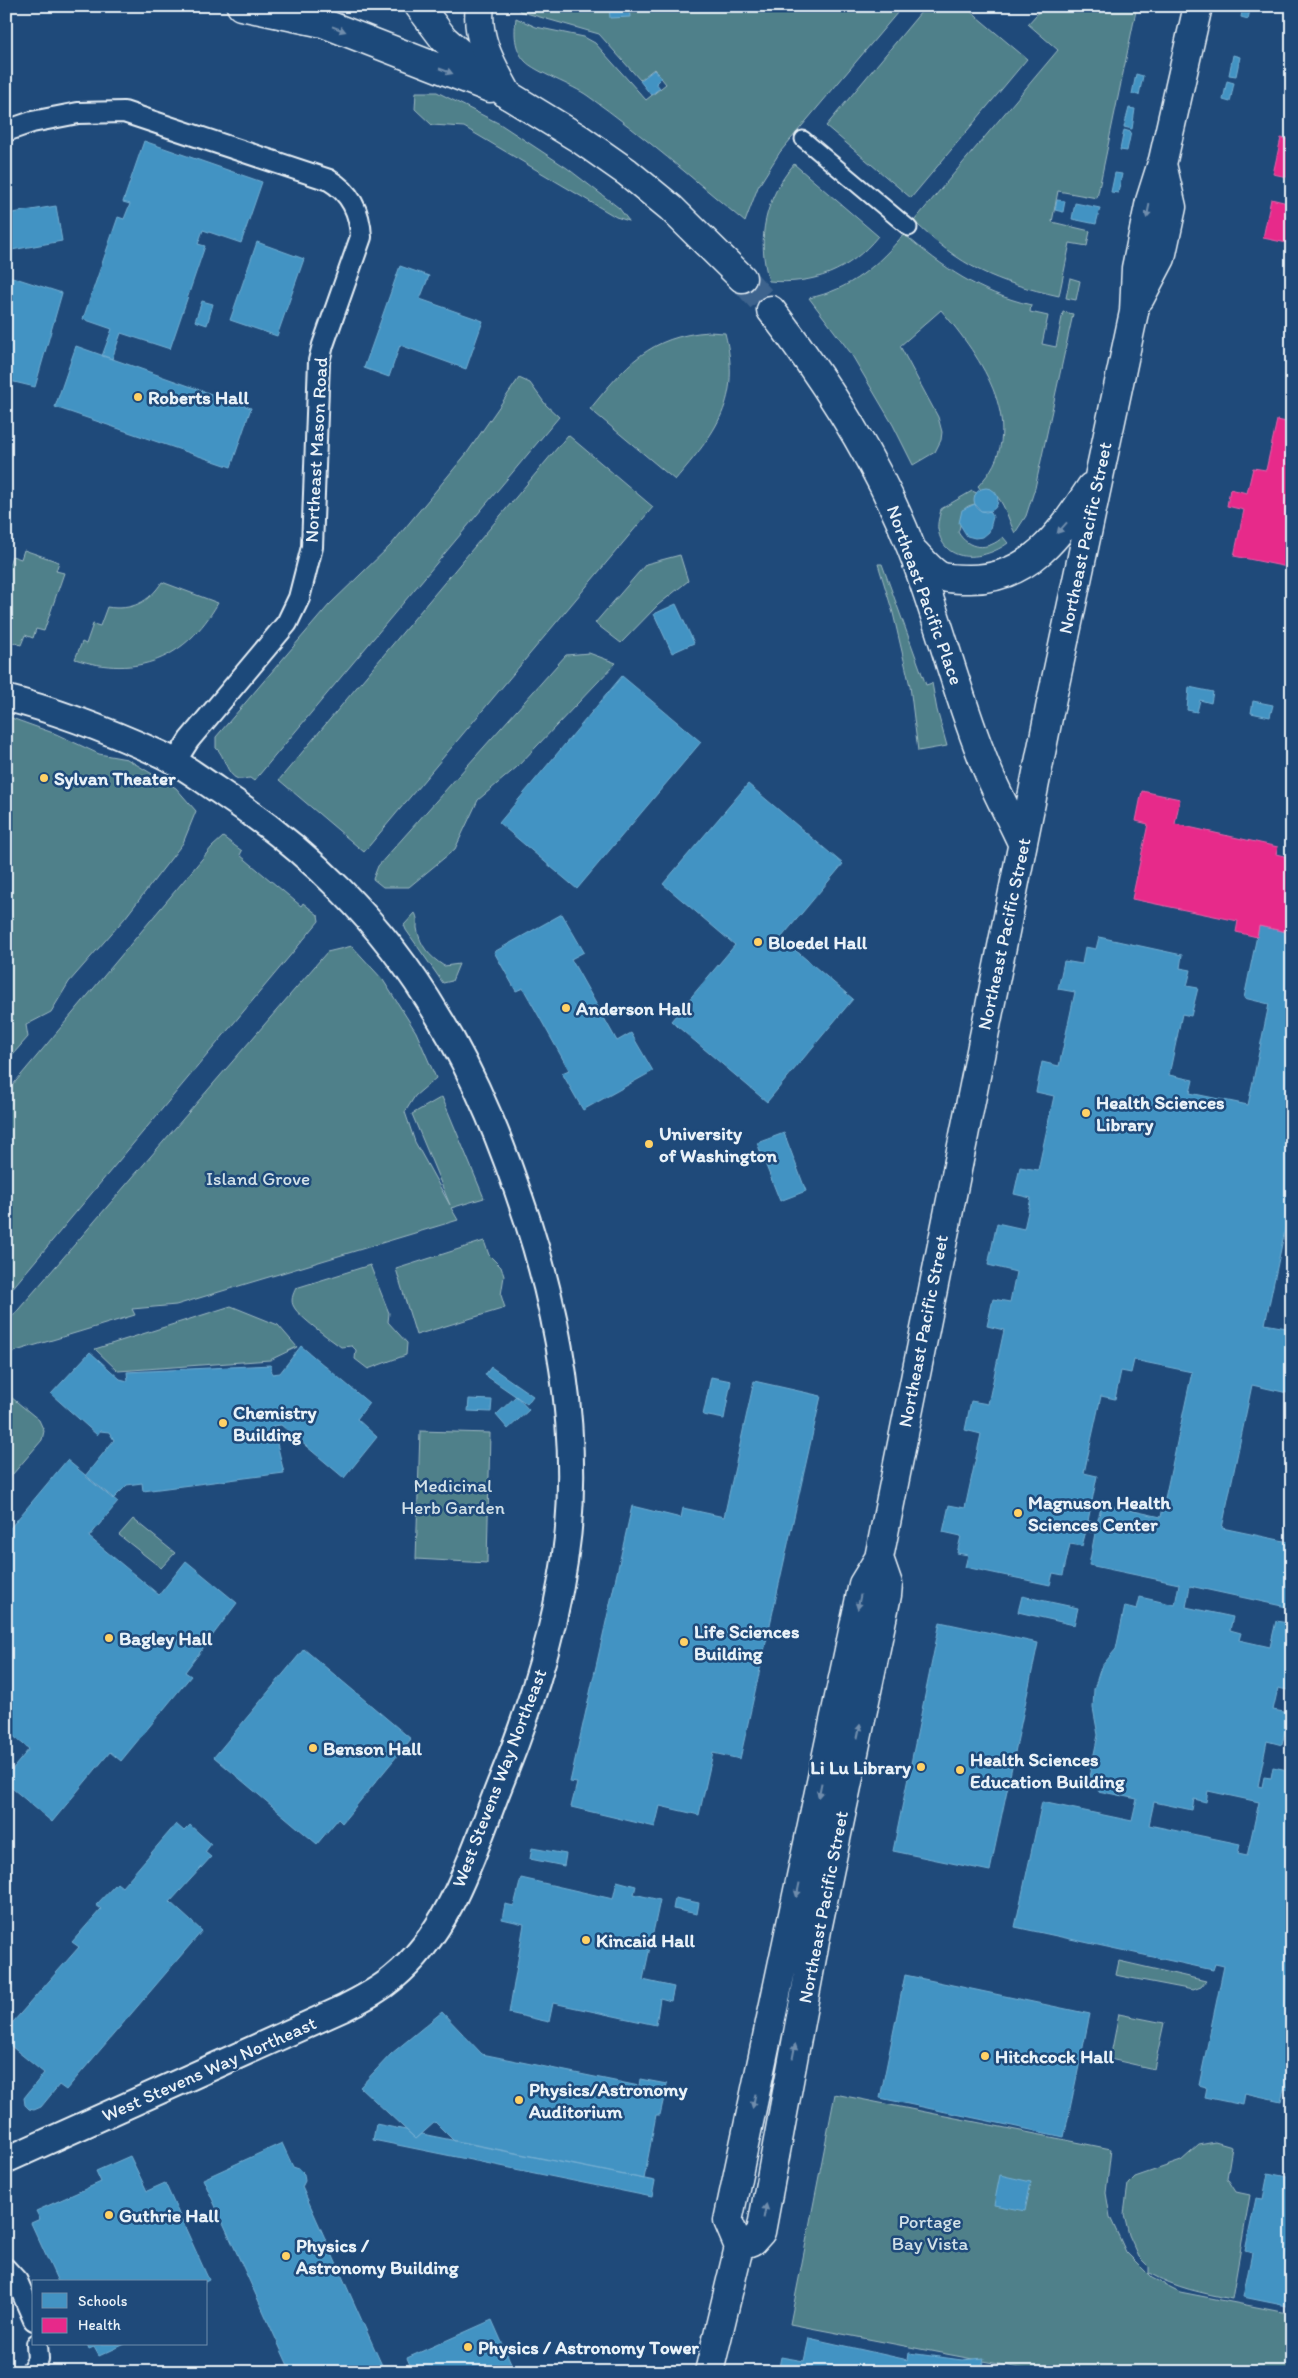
<svg xmlns="http://www.w3.org/2000/svg" width="1298" height="2378" viewBox="0 0 1298 2378" font-family="Itim,sans-serif">
<rect width="100%" height="100%" fill="#1f4a7a"/>
<filter id="ink" filterUnits="userSpaceOnUse"><feTurbulence type="fractalNoise" baseFrequency=".02" numOctaves="2"/><feDisplacementMap in="SourceGraphic" scale="10" xChannelSelector="R" yChannelSelector="G"/><feConvolveMatrix kernelMatrix="1 2 1 2 8 2 1 2 1" color-interpolation-filters="sRGB"/></filter>
<g filter="url(#ink)">
<path fill="#50808a" stroke="#9cb8c1" d="M522 6H903L780 152 758 187 745 222C693 179 643 135 588 96 573 85 535 72 525 61 514 49 514 33 516 18L536 27 584 37 595 43 646 100 666 84 654 69 640 80 599 34 519 11Z
M926 6H964L1027 59 911 198 826 126Z
M1044 6H1137L1097 198 1058 191 1052 222 1090 231 1087 246 1070 243 1059 296C996 282 960 267 914 221L1058 50 1028 24Z
M416 92H437L500 124 567 168 619 208 629 221 616 217 464 127 432 125 415 109Z
M794 164 878 236C850 271 813 285 769 281 756 238 765 199 794 164Z
M904 234C945 269 978 292 1031 305L1030 312 1048 316 1042 344 1056 347 1063 312 1073 314 1035 488 1026 516 1015 533C1007 519 1002 487 981 490L978 486C1033 430 981 357 941 310L900 346 938 417 942 432 941 440 935 452 913 465 893 425 850 352 809 298C850 290 878 265 904 234Z
M1070 278 1080 281 1076 300 1066 298Z
M709 332 725 333C742 400 716 432 675 480L590 409C626 365 649 336 709 332Z
M519 378 530 383 546 405 559 417 254 781 250 778C247 778 241 780 238 779 226 775 225 755 216 748V737L329 605 391 545 467 453Z
M568 435 653 507 364 852 279 780Z
M972 491 977 493 975 504C956 508 964 519 958 532 968 550 988 551 1003 537L1008 543C985 560 944 566 938 529 937 523 940 515 941 509Z
M24 550 59 562 56 571 64 573 44 631 36 629 33 638 25 635 21 645 6 640V573L12 556 21 559Z
M680 555 688 581 658 605 621 643 595 623 646 564Z
M878 564H882L926 685 932 683 937 710 947 746 918 751 910 686 893 613Z
M162 582 218 603C186 659 137 679 75 659L82 642 86 644 93 624 100 626 107 607C132 611 149 602 162 582Z
M589 653 616 663 517 767 478 800 455 849 409 887H383L373 879 378 866 566 655Z
M6 716 56 734 99 754 127 759 176 788 196 811 183 843 125 918 69 982 51 1012 26 1025 28 1037 6 1062Z
M223 837 242 851 240 855 301 906 303 903 318 915 319 921 6 1296V1093L212 847Z
M415 913C418 918 417 923 417 928 420 946 429 956 444 966L459 964 452 981 443 983 406 930 404 925Z
M352 946 383 980 416 1032 436 1078 415 1096 405 1112 415 1142 450 1205 412 1114 442 1097 484 1198 451 1208 458 1220 176 1305 132 1309 135 1315 6 1354V1324L327 952Z
M484 1241 489 1255 501 1267 504 1276 501 1295 505 1308 416 1335 396 1269Z
M370 1265 389 1313 388 1322 407 1343 406 1355 368 1369 355 1359 356 1350 352 1346 341 1347C330 1339 299 1317 294 1307 290 1301 293 1294 296 1288Z
M231 1306 278 1325 297 1347 270 1360 118 1371 95 1349Z
M6 1393 39 1420 44 1431 42 1440 6 1482Z
M420 1431 490 1433 487 1563 416 1559Z
M133 1519 175 1553 161 1568 119 1535Z
M1119 1961 1206 1981 1201 1987 1193 1990 1120 1976 1116 1975Z
M1119 2014 1164 2023 1154 2069 1110 2059Z
M835 2094 1111 2149 1106 2193 1110 2217 1126 2252 1152 2278 1180 2292 1292 2314V2372H1040L790 2324Z
M1215 2142 1232 2147 1227 2178 1236 2192 1250 2195 1232 2299C1202 2293 1176 2288 1149 2273V2267L1139 2257 1129 2235 1124 2214 1128 2184 1135 2177 1181 2161 1199 2145Z"/>
<path fill="#4393c3" stroke="#74afd3" fill-rule="evenodd" d="M609 6H629L630 17 610 18Z
M1243 6H1251L1248 19 1241 17Z
M1233 55 1240 57 1236 76 1229 75Z
M654 70 661 78 656 83 660 88 651 95 640 81Z
M1136 74 1143 76 1139 95 1132 94Z
M1227 81 1234 83 1230 102 1223 100Z
M1129 108 1135 109 1132 129 1124 127Z
M1124 130 1131 132 1127 151 1120 150Z
M144 141 262 182 241 243 203 230 198 244 205 246 170 349 121 333 112 359 102 356 112 329 83 319 118 217 124 219 130 204 123 202Z
M1115 173 1122 174 1118 193 1111 192Z
M1057 200 1065 201 1063 212 1055 210Z
M1075 203 1100 208 1096 224 1072 219Z
M56 206 62 241 6 251V214Z
M257 242 304 259 277 336 230 320Z
M400 266 429 276 420 299 483 321 466 369 400 345 389 377 364 368Z
M6 275 62 293 35 387 10 381 6 392Z
M202 301 213 304 207 325 195 321Z
M76 346 251 408 231 467 55 407Z
M974 500a12 12 0 1 1 24 0a12 12 0 1 1-24 0Z
M975 504 981 511H990L993 517 989 532 983 537 975 538 967 536 959 523 962 510Z
M676 604 694 643 672 653 654 614Z
M622 676 701 742 577 889 499 823Z
M1189 687 1213 692 1211 703 1200 700 1197 712 1187 710Z
M1253 701 1273 705 1270 717 1251 713Z
M748 784 843 864 781 938 853 999 767 1102 671 1021 735 945 663 884Z
M562 914 584 952 571 959 617 1041 631 1033 653 1071 583 1110 562 1073 569 1070 523 988 516 991 494 952Z
M1259 926 1292 933V1197L1265 1324 1292 1329V1394L1252 1385 1222 1528 1289 1542 1292 1530V1691L1278 1688 1273 1710 1289 1713 1282 1745 1267 1741 1258 1786 1262 1787 1264 1777 1271 1778 1273 1767 1292 1771V2090L1284 2089 1281 2101 1245 2093 1243 2105 1204 2097 1206 2087 1199 2085 1224 1966 1215 1964 1213 1970 1015 1927 1042 1802 1132 1821 1137 1799 1098 1791 1100 1780 1089 1777 1098 1735 1093 1708 1094 1689 1101 1667 1116 1649 1125 1606 1137 1609 1140 1597 1175 1605 1179 1584 1089 1565 1095 1533 1086 1531 1082 1546 1070 1544 1063 1575 1053 1573 1050 1585 965 1567 968 1555 957 1553 961 1536 943 1532 949 1505 965 1508 981 1434 965 1430 971 1401 988 1404 1004 1330 987 1326 993 1299 1010 1302 1016 1272 988 1265 997 1223 1024 1229 1031 1198 1014 1194 1020 1167 1038 1170 1054 1096 1036 1092 1042 1062 1059 1066 1075 992 1058 989 1064 961 1082 964 1085 947 1096 949 1099 937 1182 955 1180 968 1191 970 1187 986 1198 988 1191 1016 1182 1014 1169 1075 1193 1080 1190 1093 1248 1105 1269 1004 1244 998ZM1134 1360 1192 1372 1161 1517 1102 1504 1097 1523 1088 1521 1097 1476 1084 1473 1101 1396 1115 1399 1121 1371 1131 1373ZM1190 1586 1291 1608 1288 1623 1276 1621 1270 1647 1239 1640 1241 1633 1230 1630 1233 1617 1186 1607ZM1208 1791 1259 1802 1247 1856 1238 1854 1240 1844 1149 1825 1154 1802 1192 1810 1194 1799 1206 1802Z
M784 1133 806 1191 780 1201 757 1143Z
M301 1346 369 1403 357 1419 377 1437 344 1478 281 1425 273 1426 284 1473 143 1491 142 1483 127 1485 113 1499 85 1476 114 1440 109 1432 100 1431 97 1435 51 1394 90 1352 120 1379 128 1381 127 1372 271 1365 272 1374 280 1373Z
M491 1367 533 1396 527 1404 485 1375Z
M711 1377 731 1381 724 1419 703 1415Z
M754 1381 821 1396 740 1759 713 1753 699 1815 660 1806 655 1827 571 1807 577 1783 570 1782 632 1506 681 1518 683 1508 724 1517Z
M516 1396 529 1410 508 1429 496 1415Z
M469 1399 492 1400 491 1412 468 1411Z
M67 1460 118 1502 89 1537 159 1595 186 1561 237 1603 185 1672 191 1676 121 1761 110 1752 52 1822 6 1783V1777L29 1749 6 1730V1533Z
M1022 1596 1078 1608 1074 1625 1018 1612Z
M940 1622 1038 1643 990 1871 893 1851Z
M304 1649 411 1739 342 1823 338 1819 317 1844 214 1757Z
M176 1824 184 1831 190 1825 211 1844 205 1852 211 1857 170 1902 202 1931 66 2090 59 2085 41 2107 34 2110 29 2109 25 2105 24 2098 44 2073 6 2042V2030L79 1947 72 1942 101 1909 96 1905 117 1883 122 1887Z
M532 1848 566 1854 564 1866 530 1859Z
M521 1878 613 1899 617 1881 636 1886 634 1894 660 1900 643 1980 674 1987 671 2001 660 1998 656 2025 553 2003 549 2022 509 2013 524 1924 502 1919 505 1904 514 1906Z
M675 1898 699 1903 697 1914 673 1909Z
M905 1975 1090 2014 1064 2137 880 2098Z
M442 2012 482 2054 639 2086 640 2079 667 2084 660 2115H656L644 2179 454 2141 435 2122 416 2139 360 2087 391 2054Z
M376 2124 406 2130 416 2139 422 2134 655 2181 652 2197 373 2140Z
M282 2143 293 2167 299 2169 304 2174 305 2181 302 2187 385 2372H291L203 2179Z
M130 2156 147 2191 165 2183 209 2280 205 2282H58L31 2223 40 2219 36 2211 101 2182 96 2171Z
M1268 2173 1292 2178V2307L1243 2297 1252 2253 1245 2251 1256 2198 1263 2199Z
M1000 2175 1031 2182 1025 2211 994 2205Z
M492 2320 515 2372H413L407 2358Z
M809 2338 908 2360 909 2353 962 2360 984 2358 980 2372H778L781 2357 804 2361Z
M87 2344H125L99 2356 94 2347 89 2349Z"/>
<path fill="#e7298a" stroke="#e765ab" d="M1281 138 1292 140V178L1273 174Z
M1271 199 1292 204V244L1263 238Z
M1277 420 1292 423V568L1234 556 1244 510 1227 506 1230 489 1247 493 1253 468 1266 470Z
M1142 791 1180 799 1175 824 1278 847 1276 854 1292 858V933L1259 926 1257 937 1236 932 1238 921 1132 899 1148 824 1136 821Z"/>
<g fill="none" stroke-linecap="round" stroke-linejoin="round">
<path stroke="#3d638d" stroke-width="28" stroke-dasharray="28 14" stroke-linecap="butt" d="M742 278 771 310"/>
<g stroke="#e8f1f8" stroke-width="19">
<path id="pedestrian" d="M803 139 909 228"/>
</g>
<g stroke="#e8f1f8" stroke-width="24">
<path id="minor" d="M6 131 32 122 78 113 124 112 329 180C351 193 360 212 361 237L323 345 319 361 312 547 299 598 287 623 189 740 175 762
M6 2269 17 2281 34 2320
M31 2372 38 2359 37 2344"/>
</g>
<g stroke="#e8f1f8" stroke-width="29">
<path id="tertiary" d="M6 698C59 711 111 732 160 754 180 763 198 777 216 789 307 849 382 921 438 1016 477 1079 504 1149 527 1219 560 1321 578 1426 568 1534 559 1619 534 1700 502 1779 474 1848 453 1929 393 1978 378 1991 361 1999 344 2008L6 2160"/>
</g>
<g stroke="#e8f1f8" stroke-width="31">
<path id="secondary" d="M241 6 323 23 490 88
M419 6 444 39 508 95 580 139 627 172 671 208 742 278
M1140 298 1161 258 1172 207 1162 164
M771 310C828 384 878 462 912 550 938 617 955 688 981 754 992 785 1009 814 1022 843
M913 551C921 559 929 569 938 575 945 579 960 579 968 579 1030 580 1060 534 1091 487
M739 2247 752 2242 761 2232 818 1925 887 1595 888 1584 879 1558
M709 2372 739 2247 728 2221 863 1584 879 1558 1052 698 1134 312 1136 268 1150 201 1163 160 1198 6"/>
</g>
<g stroke="#e8f1f8" stroke-width="31">
<path id="primary" d="M480 6C475 39 493 67 508 95"/>
</g>
<use href="#pedestrian" stroke="#1f4a7a" stroke-width="15"/>
<use href="#minor" stroke="#1f4a7a" stroke-width="20"/>
<use href="#tertiary" stroke="#1f4a7a" stroke-width="25"/>
<use href="#secondary" stroke="#1f4a7a" stroke-width="28"/>
<use href="#primary" stroke="#1f4a7a" stroke-width="28"/>
</g>
<defs><path id="oneway-solid" d="M-6-.8H1V-3.2L6.5 0L1 3.2V.8H-6Z" transform="scale(1.25)"/></defs>
<g fill="#6f8dac">
<use href="#oneway-solid" transform="translate(339 29) rotate(21)"/>
<use href="#oneway-solid" transform="translate(446 71) rotate(21)"/>
<use href="#oneway-solid" transform="translate(1148 211) rotate(102)"/>
<use href="#oneway-solid" transform="translate(1062 528) rotate(132)"/>
<use href="#oneway-solid" transform="translate(859 1602) rotate(102)"/>
<use href="#oneway-solid" transform="translate(859 1731) rotate(-78)"/>
<use href="#oneway-solid" transform="translate(820 1790) rotate(102)"/>
<use href="#oneway-solid" transform="translate(798 1890) rotate(102)"/>
<use href="#oneway-solid" transform="translate(794 2051) rotate(-79)"/>
<use href="#oneway-solid" transform="translate(754 2101) rotate(102)"/>
<use href="#oneway-solid" transform="translate(765 2211) rotate(-79)"/>
</g>
</g>
<g fill="#ffd166" stroke="#1f4a7a" stroke-width="2">
<circle cx="138" cy="397" r="5"/>
<circle cx="44" cy="778" r="5"/>
<circle cx="758" cy="942" r="5"/>
<circle cx="566" cy="1008" r="5"/>
<circle cx="1086" cy="1113" r="5"/>
<circle cx="649" cy="1144" r="5"/>
<circle cx="223" cy="1423" r="5"/>
<circle cx="1018" cy="1513" r="5"/>
<circle cx="109" cy="1638" r="5"/>
<circle cx="684" cy="1642" r="5"/>
<circle cx="313" cy="1748" r="5"/>
<circle cx="921" cy="1767" r="5"/>
<circle cx="960" cy="1770" r="5"/>
<circle cx="586" cy="1940" r="5"/>
<circle cx="985" cy="2056" r="5"/>
<circle cx="519" cy="2100" r="5"/>
<circle cx="109" cy="2215" r="5"/>
<circle cx="286" cy="2256" r="5"/>
<circle cx="468" cy="2347" r="5"/>
</g>
<g text-anchor="middle" dominant-baseline="central" stroke-width="5" stroke-linejoin="round" paint-order="stroke">
<g font-size="19" font-weight="bold" fill="#e8f1f8" stroke="#1f4a7a" text-anchor="start">
<text x="148" y="397">Roberts Hall</text>
<text x="54" y="778">Sylvan Theater</text>
<text x="768" y="942">Bloedel Hall</text>
<text x="576" y="1008">Anderson Hall</text>
<text x="1096" y="1102">Health Sciences<tspan x="1096" dy="22">Library</tspan></text>
<text x="659" y="1133">University<tspan x="659" dy="22">of Washington</tspan></text>
<text x="233" y="1412">Chemistry<tspan x="233" dy="22">Building</tspan></text>
<text x="1028" y="1502">Magnuson Health<tspan x="1028" dy="22">Sciences Center</tspan></text>
<text x="694" y="1631">Life Sciences<tspan x="694" dy="22">Building</tspan></text>
<text x="119" y="1638">Bagley Hall</text>
<text x="323" y="1748">Benson Hall</text>
<text x="970" y="1759">Health Sciences<tspan x="970" dy="22">Education Building</tspan></text>
<text x="911" y="1767" text-anchor="end">Li Lu Library</text>
<text x="596" y="1940">Kincaid Hall</text>
<text x="995" y="2056">Hitchcock Hall</text>
<text x="529" y="2089">Physics/Astronomy<tspan x="529" dy="22">Auditorium</tspan></text>
<text x="119" y="2215">Guthrie Hall</text>
<text x="296" y="2245">Physics /<tspan x="296" dy="22">Astronomy Building</tspan></text>
<text x="478" y="2347">Physics / Astronomy Tower</text>
</g>
<g font-size="19" fill="#e8f1f8" stroke="#1f4a7a">
<text transform="translate(316 450) rotate(-87)">Northeast Mason Road</text>
<text transform="translate(1085 538) rotate(-78)">Northeast Pacific Street</text>
<text transform="translate(925 595) rotate(70)">Northeast Pacific Place</text>
<text transform="translate(1004 934) rotate(-78)">Northeast Pacific Street</text>
<text transform="translate(923 1331) rotate(-79)">Northeast Pacific Street</text>
<text transform="translate(499 1778) rotate(-69)">West Stevens Way Northeast</text>
<text transform="translate(823 1907) rotate(-79)">Northeast Pacific Street</text>
<text transform="translate(209 2069) rotate(-24)">West Stevens Way Northeast</text>
</g>
<g font-size="19" fill="#d1e0e8" stroke="#1f4a7a">
<text x="258" y="1178">Island Grove</text>
<text x="453" y="1485">Medicinal<tspan x="453" dy="22">Herb Garden</tspan></text>
<text x="930" y="2221">Portage<tspan x="930" dy="22">Bay Vista</tspan></text>
</g>
</g>
<rect width="1298" height="2378" fill="none" stroke="#1f4a7a" stroke-width="25"/>
<rect x="12" y="12" width="1273" height="2353" fill="none" stroke="#e8f1f8" stroke-width="2" filter="url(#ink)"/>
<rect x="32" y="2280" width="175" height="65" fill="#1f4a7a" stroke="#6f8dac"/>
<rect x="42" y="2293" width="25" height="15" fill="#4393c3" stroke="#6f8dac"/>
<text x="78" y="2306" font-size="15" fill="#e8f1f8">Schools</text>
<rect x="42" y="2318" width="25" height="15" fill="#e7298a" stroke="#6f8dac"/>
<text x="78" y="2330" font-size="15" fill="#e8f1f8">Health</text>
</svg>
